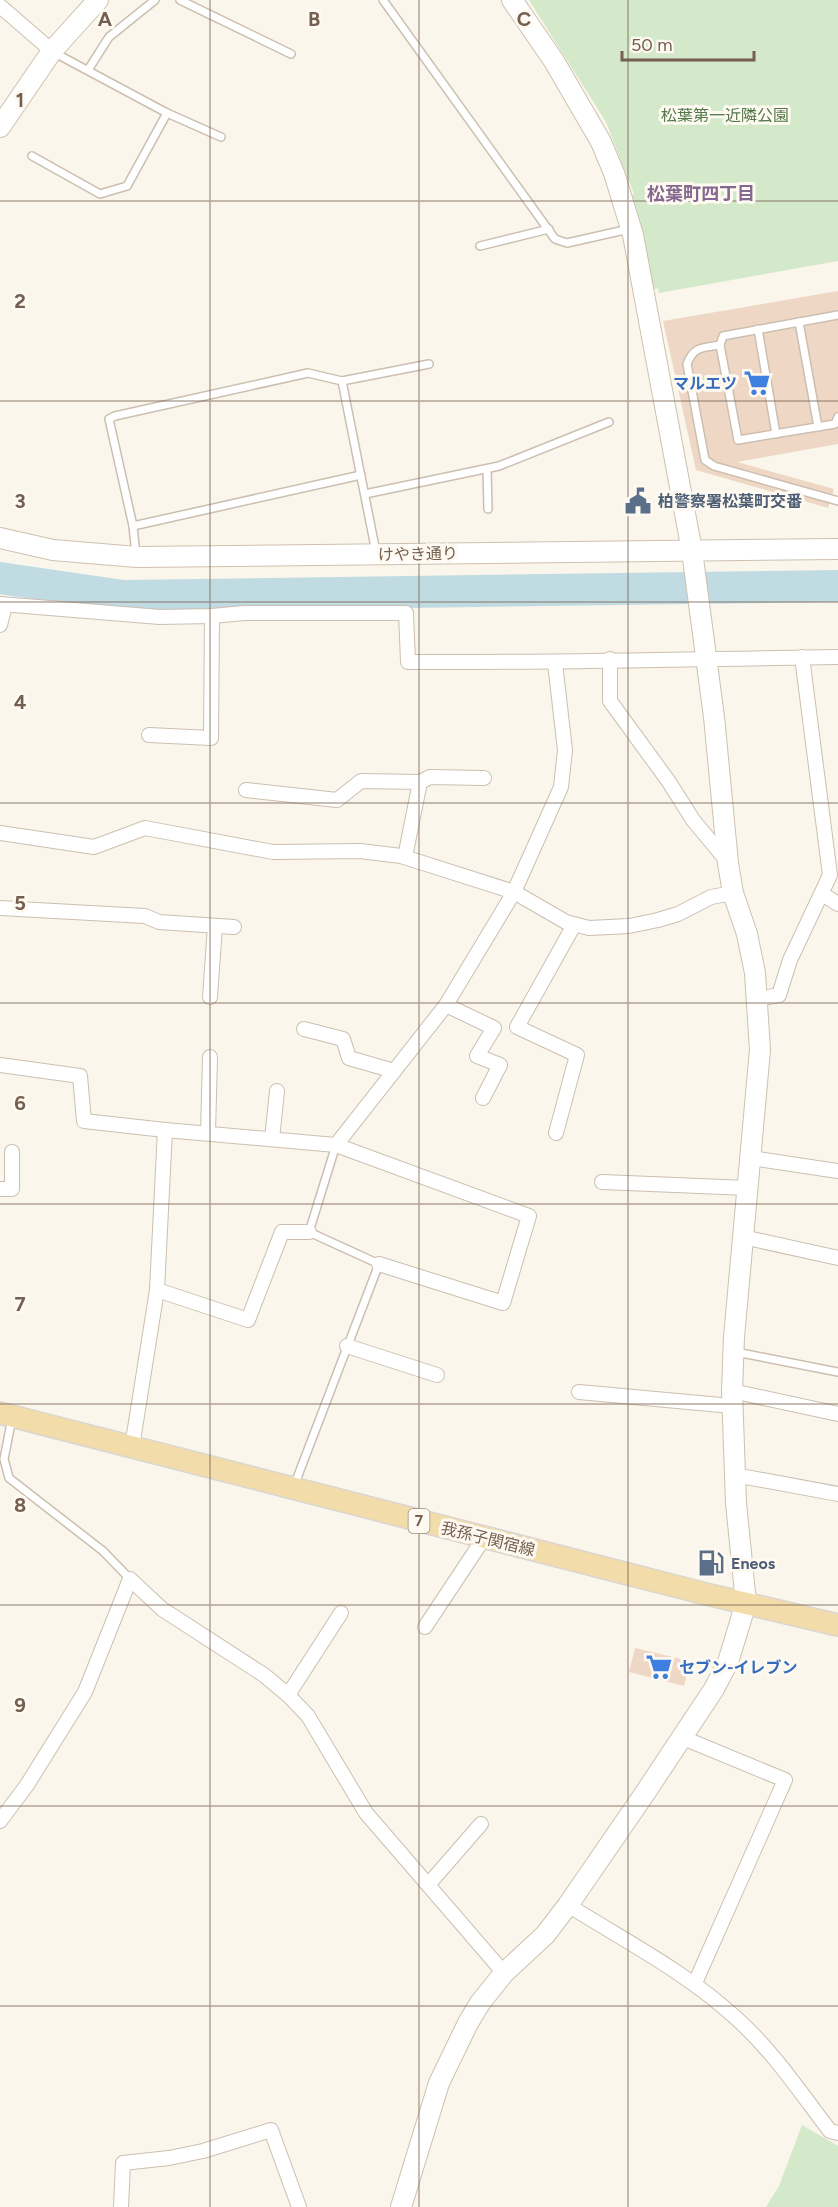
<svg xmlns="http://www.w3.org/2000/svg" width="838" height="2207" font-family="Figtree,'Noto Sans JP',sans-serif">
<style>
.green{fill:#d4e8ca}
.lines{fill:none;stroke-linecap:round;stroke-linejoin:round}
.river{stroke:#c1dbe3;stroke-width:32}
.building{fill:#eed8c5}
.lane-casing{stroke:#ccbfb1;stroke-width:10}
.street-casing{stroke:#ccbfb1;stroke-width:16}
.secondary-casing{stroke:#cec0af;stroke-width:22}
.primary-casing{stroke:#dbd5d2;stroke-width:24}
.lane{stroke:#fff;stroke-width:7}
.street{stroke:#fff;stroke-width:14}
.secondary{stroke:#fff;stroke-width:20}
.primary{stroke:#f2ddaa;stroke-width:21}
.grid{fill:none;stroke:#745f50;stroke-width:1.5;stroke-opacity:0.55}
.labels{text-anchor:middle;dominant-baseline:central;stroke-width:6;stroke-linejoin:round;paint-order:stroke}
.shield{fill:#fefaf1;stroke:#9d8e80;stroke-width:1.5}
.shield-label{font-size:15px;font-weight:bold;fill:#745f50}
.park-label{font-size:16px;fill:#537849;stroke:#fefaf1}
.shop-label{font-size:16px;font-weight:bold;fill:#366cbe;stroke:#fefaf1;text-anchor:end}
.service-label{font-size:16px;font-weight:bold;fill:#4e5e75;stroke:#fefaf1;text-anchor:start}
.street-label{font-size:16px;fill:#745f50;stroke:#fefaf1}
.neighbourhood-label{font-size:18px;font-weight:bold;fill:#85688f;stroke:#fefaf1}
.grid-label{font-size:20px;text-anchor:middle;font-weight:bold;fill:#745f50;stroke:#fefaf1;stroke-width:6;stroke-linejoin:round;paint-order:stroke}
</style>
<rect width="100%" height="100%" fill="#fbf6eb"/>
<g class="green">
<path d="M 529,0 L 838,0 L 838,261 L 659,293 L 658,288 L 651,290 L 628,197 L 634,194 L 606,122 Z"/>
<path d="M 802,2125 L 838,2146 L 838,2207 L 766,2207 L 779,2186 Z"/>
</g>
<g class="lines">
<path class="river" d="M 0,578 L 123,596 L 838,586"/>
</g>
<g class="building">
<path d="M 838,291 L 838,444 L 737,462 L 834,489 L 828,508 L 696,470 L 663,321 Z"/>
<path d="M 635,1648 L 690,1661 L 684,1686 L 629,1672 Z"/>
</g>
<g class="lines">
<g class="lane-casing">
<g id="lane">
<path d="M 180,0 L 291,54"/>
<path d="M 383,0 L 555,239 L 567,243 L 629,229"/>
<path d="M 88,70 L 109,37 L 155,0"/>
<path d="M 167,113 L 221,137"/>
<path d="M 32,156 L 100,194 L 127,186 L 167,113 L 53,52"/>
<path d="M 480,246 L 549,229"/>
<path d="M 838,315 L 723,336 L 720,345 L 738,440 L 835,424 L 838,417"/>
<path d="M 799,322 L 818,427"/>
<path d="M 758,329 L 776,434"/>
<path d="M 720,345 C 702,348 694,346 687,364 L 705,460 L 714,466 L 838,501"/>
<path d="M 487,469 L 488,509"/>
<path d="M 365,494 L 499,466 L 609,422"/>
<path d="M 133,526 L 361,475"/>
<path d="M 376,552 L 342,381 L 429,364"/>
<path d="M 136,555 L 133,526 L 109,419 L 115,416 L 308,373 L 342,381"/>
<path d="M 736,1352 L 838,1372"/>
<path d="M 12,1418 L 4,1459 L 9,1478 L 103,1551 L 130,1579"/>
<path d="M 294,1486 L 379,1264 L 309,1232 L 336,1145"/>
</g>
</g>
<g class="street-casing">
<g id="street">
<path d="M 0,6 L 52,51"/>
<path d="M 0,604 L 160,617 L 212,616 L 244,613 L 406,613 L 408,662 C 552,663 695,659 838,657"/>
<path d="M 0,625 L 5,605"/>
<path d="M 610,659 L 610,701 L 669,782 L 693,820 L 727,861"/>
<path d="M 149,735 L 211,738 L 212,616"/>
<path d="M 420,782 L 430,777 L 484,778"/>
<path d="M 246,790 L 337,800 L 361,781 L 420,782 L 405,857"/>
<path d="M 0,833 L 94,847 L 145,828 L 273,852 L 360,851 L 401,856 L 514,892 L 566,922 L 589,928 L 629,926 L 658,920 L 678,914 L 711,897 L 733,893"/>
<path d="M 822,894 L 838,904"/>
<path d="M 0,908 L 145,916 L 159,922 L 234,927"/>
<path d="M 210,997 L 215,926"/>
<path d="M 758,999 L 779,995 L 790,960 L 830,875 L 802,657"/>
<path d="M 446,1005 L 494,1028 L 477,1056 L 500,1065 L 483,1098"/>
<path d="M 304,1029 L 343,1039 L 349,1058 L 394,1071"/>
<path d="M 0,1065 L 80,1076 L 84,1121 L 165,1130"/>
<path d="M 208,1133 L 210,1057"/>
<path d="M 556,1133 L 577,1055 L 517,1027 L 574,925"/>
<path d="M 272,1139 L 277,1091"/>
<path d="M 336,1145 L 446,1005 L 514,892 L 561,787 L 565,750 L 555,663"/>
<path d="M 751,1158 L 838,1171"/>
<path d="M 602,1182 L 748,1188"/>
<path d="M 0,1189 L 12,1189 L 12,1152"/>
<path d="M 743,1237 L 838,1258"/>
<path d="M 157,1290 L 248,1320 L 282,1232 L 309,1232"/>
<path d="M 347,1346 L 437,1375"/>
<path d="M 732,1391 L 838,1414"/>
<path d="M 579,1392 L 732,1406"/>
<path d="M 132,1447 L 157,1290 L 165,1130 L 336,1145 L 529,1216 L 503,1303 L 379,1264"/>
<path d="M 735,1475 L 838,1494"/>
<path d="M 425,1627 L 484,1538"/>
<path d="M 288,1695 L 341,1613"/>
<path d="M 681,1737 L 785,1780 L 695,1983"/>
<path d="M 0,1821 L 27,1785 L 85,1692 L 130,1579 L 162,1609 L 264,1675 L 288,1695 L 308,1716 L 366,1813 L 504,1973"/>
<path d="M 428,1885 L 481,1824"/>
<path d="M 568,1905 C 625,1941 686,1972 736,2018 C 773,2051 800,2092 830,2131 L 838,2133"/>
<path d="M 121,2207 L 123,2163 L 169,2158 L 203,2151 L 271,2130 L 299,2207"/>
</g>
</g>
<g class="secondary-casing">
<g id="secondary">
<path d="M 0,127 L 52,51 L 98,0"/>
<path d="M 0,538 L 53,550 L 137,557 L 838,549"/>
<path d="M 401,2207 L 439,2083 L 468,2023 L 480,2003 L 504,1973 L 545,1935 L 568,1905 L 643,1796 L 714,1689 L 728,1662 L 746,1603 L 736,1503 L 732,1391 L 734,1337 L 760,1050 L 755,973 L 747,934 L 733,893 L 728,863 L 714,717 L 692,551 L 633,235 L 614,173 L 601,142 L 554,61 L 512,0"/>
</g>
</g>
<g class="primary-casing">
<path id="primary" d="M 0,1413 L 706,1594 L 838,1625"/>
</g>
<use href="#lane" class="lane"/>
<use href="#street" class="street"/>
<use href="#secondary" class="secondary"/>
<use href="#primary" class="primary"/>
</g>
<path class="grid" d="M 210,0 L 210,2207M 419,0 L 419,2207M 628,0 L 628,2207M 0,201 L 838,201M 0,401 L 838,401M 0,602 L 838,602M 0,803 L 838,803M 0,1003 L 838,1003M 0,1204 L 838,1204M 0,1404 L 838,1404M 0,1605 L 838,1605M 0,1806 L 838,1806M 0,2006 L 838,2006"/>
<defs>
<g id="supermarket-bare" transform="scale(2.07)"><path d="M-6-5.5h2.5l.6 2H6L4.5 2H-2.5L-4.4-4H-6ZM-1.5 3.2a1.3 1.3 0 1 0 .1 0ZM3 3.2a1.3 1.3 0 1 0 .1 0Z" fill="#3f7fe0" stroke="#fefaf1" stroke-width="2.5" paint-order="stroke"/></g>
<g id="civic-bare" transform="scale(2.07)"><path d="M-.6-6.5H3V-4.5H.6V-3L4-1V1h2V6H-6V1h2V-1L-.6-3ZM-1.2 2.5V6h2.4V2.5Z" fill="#5c6f8a" stroke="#fefaf1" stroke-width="2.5" paint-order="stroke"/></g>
<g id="fuel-bare" transform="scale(2.07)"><path d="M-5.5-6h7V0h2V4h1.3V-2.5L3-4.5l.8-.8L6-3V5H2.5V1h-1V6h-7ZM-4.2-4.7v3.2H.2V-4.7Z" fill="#5c6f8a" stroke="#fefaf1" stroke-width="2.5" paint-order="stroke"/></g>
</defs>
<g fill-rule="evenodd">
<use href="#supermarket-bare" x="757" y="383"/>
<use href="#civic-bare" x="638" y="501"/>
<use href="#fuel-bare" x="711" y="1563"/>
<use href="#supermarket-bare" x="659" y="1667"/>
</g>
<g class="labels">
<rect class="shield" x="408.5" y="1509" width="21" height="24" rx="4.5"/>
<g class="shield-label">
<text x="419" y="1521">7</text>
</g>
<g class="park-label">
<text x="725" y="115">松葉第一近隣公園</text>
</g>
<g class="shop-label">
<text x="737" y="383">マルエツ</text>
<text x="679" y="1667" text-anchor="start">セブン-イレブン</text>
</g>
<g class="service-label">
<text x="658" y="501">柏警察署松葉町交番</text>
<text x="731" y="1563">Eneos</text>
</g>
<g class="street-label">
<text transform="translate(418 554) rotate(-1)">けやき通り</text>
<text transform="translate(488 1539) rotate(14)">我孫子関宿線</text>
</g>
<g class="neighbourhood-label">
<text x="701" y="194">松葉町四丁目</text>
</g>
</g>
<g class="grid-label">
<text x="105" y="26">A</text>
<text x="314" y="26">B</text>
<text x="524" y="26">C</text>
<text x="20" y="107">1</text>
<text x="20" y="308">2</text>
<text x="20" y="508">3</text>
<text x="20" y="709">4</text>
<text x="20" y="910">5</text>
<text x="20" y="1110">6</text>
<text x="20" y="1311">7</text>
<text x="20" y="1512">8</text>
<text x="20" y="1712">9</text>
</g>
<path d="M622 51v9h132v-9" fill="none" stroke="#745f50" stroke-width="3"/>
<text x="631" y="51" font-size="18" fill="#745f50" stroke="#fefaf1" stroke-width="4.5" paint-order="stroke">50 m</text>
</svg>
